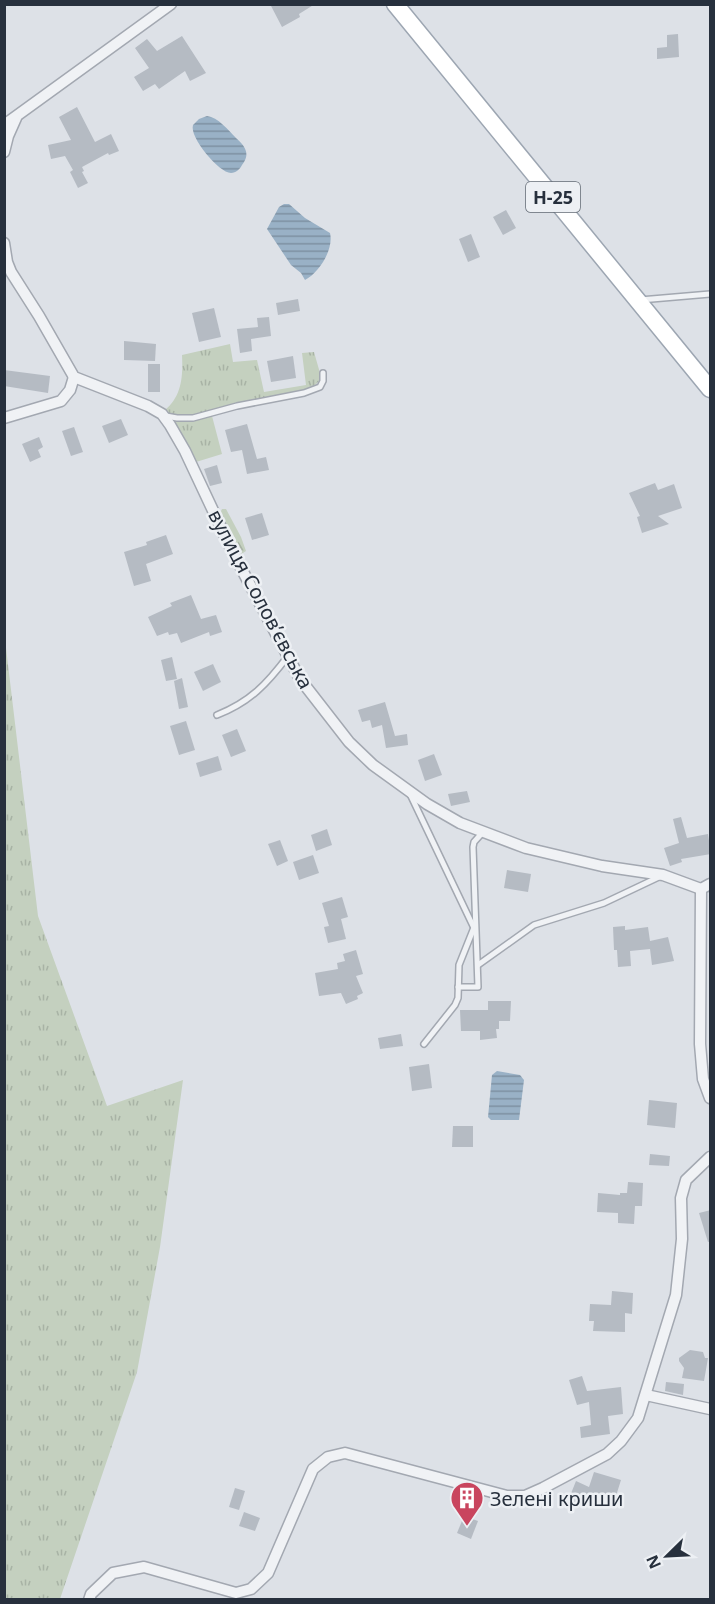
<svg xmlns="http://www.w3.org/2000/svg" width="715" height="1604" font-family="'Noto Sans',sans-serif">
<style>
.grass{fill:url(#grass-tufts)}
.forest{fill:url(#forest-firs)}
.water{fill:url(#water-rules)}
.building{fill:#b5bbc3}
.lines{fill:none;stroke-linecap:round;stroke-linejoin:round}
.service-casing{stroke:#a3a8b1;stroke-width:8}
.minor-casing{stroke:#a3a8b1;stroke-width:13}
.primary-casing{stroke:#9da6b2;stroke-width:19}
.service{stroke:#f0f2f5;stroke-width:5}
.minor{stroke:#f0f2f5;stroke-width:10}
.primary{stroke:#fff;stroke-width:16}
.labels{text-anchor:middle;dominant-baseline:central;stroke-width:5;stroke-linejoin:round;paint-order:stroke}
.shield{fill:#edf0f4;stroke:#626a74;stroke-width:1.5}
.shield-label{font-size:18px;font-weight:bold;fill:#27303d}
.street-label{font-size:20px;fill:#27303d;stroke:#edf0f4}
.poi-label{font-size:20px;fill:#27303d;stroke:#edf0f4;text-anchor:start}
</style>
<defs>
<pattern id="grass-tufts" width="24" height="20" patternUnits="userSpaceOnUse" patternTransform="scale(1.5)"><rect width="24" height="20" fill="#c4d0bf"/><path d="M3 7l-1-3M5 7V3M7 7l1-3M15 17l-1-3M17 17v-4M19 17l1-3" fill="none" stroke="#a8b3a5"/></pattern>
<pattern id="forest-firs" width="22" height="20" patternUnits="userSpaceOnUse" patternTransform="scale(1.5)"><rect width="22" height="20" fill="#c4d0bf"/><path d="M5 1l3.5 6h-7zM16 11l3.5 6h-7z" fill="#a8b3a5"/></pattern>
<pattern id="water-rules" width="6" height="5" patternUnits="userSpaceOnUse" patternTransform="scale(1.5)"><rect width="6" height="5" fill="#99b1c6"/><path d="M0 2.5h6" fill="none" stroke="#7d90a2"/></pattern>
</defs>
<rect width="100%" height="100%" fill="#dde1e7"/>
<g class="grass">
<path d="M 230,344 L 233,362 L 257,360 L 264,392 L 306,385 L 302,353 L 314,352 L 320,373 L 320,380 L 312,388 L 304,390 C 282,394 261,398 240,403 C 216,408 192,420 167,413 L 165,410 C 182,396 183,376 182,355 Z"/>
<path d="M 212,416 L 222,454 L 196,462 L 172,420 L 187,421 Z"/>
<path d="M 4,631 L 38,916 L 107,1106 L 183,1080 L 160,1247 L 137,1372 L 60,1599 L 5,1599 Z"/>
</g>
<path class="forest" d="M 222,509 L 226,509 L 241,537 L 246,551 L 240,555 L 220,513 Z"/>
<g class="water">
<path d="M 207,116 C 218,117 228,130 236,138 C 245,146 251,154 242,165 C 240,169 236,173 231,173 C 219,173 189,137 193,125 L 199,119 Z"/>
<path d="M 284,204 L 289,204 L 305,218 L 330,233 C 334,249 319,273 305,280 L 301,273 L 291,265 L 267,229 L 279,207 Z"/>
<path d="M 497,1071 L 520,1075 L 524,1080 L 519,1120 L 491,1120 L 488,1117 L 492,1075 Z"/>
</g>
<g class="building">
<path d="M 270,4 L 315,4 L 299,14 L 300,17 L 282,27 Z"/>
<path d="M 678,34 L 679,57 L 657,59 L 657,48 L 667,47 L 667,35 Z"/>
<path d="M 182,36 L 206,73 L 190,81 L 185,71 L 159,89 L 155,84 L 143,91 L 134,77 L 149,68 L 135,48 L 147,39 L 157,51 Z"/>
<path d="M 77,107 L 95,142 L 111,134 L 119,151 L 109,155 L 108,153 L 82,167 L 84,171 L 82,172 L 88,183 L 78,188 L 70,172 L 73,170 L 65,156 L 51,159 L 48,145 L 71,140 L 59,117 Z"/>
<path d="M 506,210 L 516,228 L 503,235 L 493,217 Z"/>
<path d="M 471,234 L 480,257 L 468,262 L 459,239 Z"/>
<path d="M 298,299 L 300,311 L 278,315 L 276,303 Z"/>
<path d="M 214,308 L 221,337 L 199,342 L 192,313 Z"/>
<path d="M 269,317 L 271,336 L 251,339 L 252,351 L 240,353 L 237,329 L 258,327 L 257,318 Z"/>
<path d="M 124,341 L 156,344 L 155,361 L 124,360 Z"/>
<path d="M 293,356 L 296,378 L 271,382 L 267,361 Z"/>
<rect x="148" y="364" width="12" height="28"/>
<path d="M 4,370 L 50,376 L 48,393 L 4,386 Z"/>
<path d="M 121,419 L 128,435 L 109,443 L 102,426 Z"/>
<path d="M 247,424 L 257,459 L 266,457 L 269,470 L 247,474 L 242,450 L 231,452 L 225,430 Z"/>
<path d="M 74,427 L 83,452 L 71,456 L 62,431 Z"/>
<path d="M 39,437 L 43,447 L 38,450 L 41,457 L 30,462 L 22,444 Z"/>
<path d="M 217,465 L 222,483 L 210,486 L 204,469 Z"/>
<path d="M 655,483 L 658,490 L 674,484 L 682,508 L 658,516 L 669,524 L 642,533 L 637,517 L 640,516 L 629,493 Z"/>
<path d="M 262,513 L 269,535 L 252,540 L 245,518 Z"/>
<path d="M 166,535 L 173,554 L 146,564 L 151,581 L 134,586 L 124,552 L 147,545 L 146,542 Z"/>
<path d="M 191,595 L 201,619 L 216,615 L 222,632 L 210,636 L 209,632 L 181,643 L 177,633 L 169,635 L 168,632 L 157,636 L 148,617 L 172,606 L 170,603 Z"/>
<path d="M 172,657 L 177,679 L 166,681 L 161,660 Z"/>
<path d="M 213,664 L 221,682 L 203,691 L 194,672 Z"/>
<path d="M 182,678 L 188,707 L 179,709 L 174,681 Z"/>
<path d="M 385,702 L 395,736 L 407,734 L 408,745 L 386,748 L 382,725 L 372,728 L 370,720 L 362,722 L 358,710 Z"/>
<path d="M 186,721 L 195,750 L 179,755 L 170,726 Z"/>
<path d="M 237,729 L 246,751 L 231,757 L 222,735 Z"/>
<path d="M 434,754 L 442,775 L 425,781 L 418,760 Z"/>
<path d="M 218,756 L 222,770 L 200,777 L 196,763 Z"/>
<path d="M 467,791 L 470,802 L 451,806 L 448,794 Z"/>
<path d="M 681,817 L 687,838 L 708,834 L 711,854 L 681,859 L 682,862 L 670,866 L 664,848 L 679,843 L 673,819 Z"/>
<path d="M 327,829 L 332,845 L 316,851 L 311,835 Z"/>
<path d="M 280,840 L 288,861 L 277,866 L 268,844 Z"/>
<path d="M 313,855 L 319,873 L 299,880 L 293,862 Z"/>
<path d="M 507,870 L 531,874 L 528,892 L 504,888 Z"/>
<path d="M 342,897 L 348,917 L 341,919 L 346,939 L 328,943 L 324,927 L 329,926 L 322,903 Z"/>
<path d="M 625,926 L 625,930 L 648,927 L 650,941 L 668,937 L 674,961 L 652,965 L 650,949 L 630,951 L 631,966 L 618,967 L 617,950 L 614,950 L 613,927 Z"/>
<path d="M 356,950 L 363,974 L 356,976 L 363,993 L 357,996 L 358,999 L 346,1004 L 341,993 L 319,996 L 315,973 L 338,969 L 337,963 L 345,961 L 343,954 Z"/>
<path d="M 488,1001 L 511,1001 L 510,1021 L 499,1021 L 499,1029 L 496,1029 L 497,1038 L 480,1040 L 480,1031 L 461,1031 L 460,1010 L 488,1010 Z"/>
<path d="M 401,1034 L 403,1046 L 380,1049 L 378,1038 Z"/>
<path d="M 429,1064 L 432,1088 L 412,1091 L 409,1067 Z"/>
<path d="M 649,1100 L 677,1103 L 675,1128 L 647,1125 Z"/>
<path d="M 453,1126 L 473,1126 L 473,1147 L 452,1147 Z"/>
<path d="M 650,1154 L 670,1156 L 669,1166 L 649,1165 Z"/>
<path d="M 628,1182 L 643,1183 L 642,1206 L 635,1206 L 634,1224 L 618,1223 L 618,1213 L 597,1212 L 598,1193 L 620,1195 L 620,1193 L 627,1193 Z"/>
<path d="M 711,1210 L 711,1241 L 708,1242 L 699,1213 Z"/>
<path d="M 612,1291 L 633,1293 L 632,1314 L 625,1313 L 625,1332 L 593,1331 L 594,1321 L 589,1321 L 590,1304 L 611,1305 Z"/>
<path d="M 690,1350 L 703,1352 L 705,1358 L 708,1358 L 704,1381 L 682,1378 L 684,1368 L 679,1361 L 679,1358 Z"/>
<path d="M 582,1376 L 587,1391 L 621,1387 L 623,1414 L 608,1416 L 610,1434 L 581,1438 L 580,1427 L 591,1425 L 589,1402 L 577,1405 L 569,1380 Z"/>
<path d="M 666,1382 L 684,1384 L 683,1395 L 665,1391 Z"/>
<path d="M 594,1472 L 621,1480 L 615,1499 L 596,1494 L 594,1502 L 582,1498 L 579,1505 L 568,1501 L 576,1481 L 589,1487 Z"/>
<path d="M 235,1488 L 245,1491 L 239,1510 L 229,1507 Z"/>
<path d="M 244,1512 L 260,1518 L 255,1531 L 239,1526 Z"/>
<path d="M 464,1516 L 478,1521 L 471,1539 L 457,1533 Z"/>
</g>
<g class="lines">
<g class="service-casing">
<g id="service">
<path d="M 640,300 L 710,294"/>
<path d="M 166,416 L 177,418 L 193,418 L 237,406 L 304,393 L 320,387 L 323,381 L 323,373"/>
<path d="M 217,715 C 250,702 267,684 288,656"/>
<path d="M 410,794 L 474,928"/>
<path d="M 478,965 L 534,925 L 604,903 L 661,876"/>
<path d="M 458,987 L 478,987 L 473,847 L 474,842 L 483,832"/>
<path d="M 424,1044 L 455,1005 L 458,998 L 459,965 L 475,925"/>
</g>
</g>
<g class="minor-casing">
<g id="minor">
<path d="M 4,125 L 171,4"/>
<path d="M 4,152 L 8,136 L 16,118"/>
<path d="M 4,243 L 7,262 L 11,272 L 39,316 L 74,377 L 148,406 L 162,414 L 170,425 L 185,451 L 232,551 L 300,679 L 349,742 L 373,765 L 427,804 L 460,823 L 526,848 L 602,866 L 663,875 L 701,889"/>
<path d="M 4,418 L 61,401 L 70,390 L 74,377"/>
<path d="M 710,884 L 701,889 L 700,1044 L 703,1079 L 710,1098"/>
<path d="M 646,1395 L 710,1409"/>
<path d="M 89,1600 L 91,1594 L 113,1573 L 144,1567 L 236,1593 L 251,1589 L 268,1573 L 313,1469 L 328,1457 L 345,1453 L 507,1496 L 525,1496 L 543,1488 L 607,1454 L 621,1441 L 638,1418 L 676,1295 L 682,1239 L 681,1198 L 686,1180 L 710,1157"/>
</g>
</g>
<g class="primary-casing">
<path id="primary" d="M 395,4 L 710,389"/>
</g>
<use href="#service" class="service"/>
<use href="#minor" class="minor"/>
<use href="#primary" class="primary"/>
</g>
<defs>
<g id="building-pin" transform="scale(1.725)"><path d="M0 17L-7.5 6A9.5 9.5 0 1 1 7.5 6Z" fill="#c9455e" stroke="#edf0f4"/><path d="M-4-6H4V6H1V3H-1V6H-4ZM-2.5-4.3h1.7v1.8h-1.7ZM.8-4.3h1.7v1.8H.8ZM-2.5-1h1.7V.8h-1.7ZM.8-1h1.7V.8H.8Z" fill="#fff"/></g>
</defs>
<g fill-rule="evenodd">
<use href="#building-pin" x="467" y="1498"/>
</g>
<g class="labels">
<rect class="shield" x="526" y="182" width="54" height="30" rx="4.5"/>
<g class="shield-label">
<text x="553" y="197">Н-25</text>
</g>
<g class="street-label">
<text transform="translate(261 599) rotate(62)">вулиця Соловʼєвська</text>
</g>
<g class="poi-label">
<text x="490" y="1498">Зелені криши</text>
</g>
</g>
<rect width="715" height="1604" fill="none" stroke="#27303d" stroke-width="12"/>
<g transform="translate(667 1556) rotate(246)" stroke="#edf0f4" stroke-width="4.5" paint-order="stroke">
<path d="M0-4.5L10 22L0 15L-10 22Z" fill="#27303d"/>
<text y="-9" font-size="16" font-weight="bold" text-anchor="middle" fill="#27303d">N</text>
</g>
</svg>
